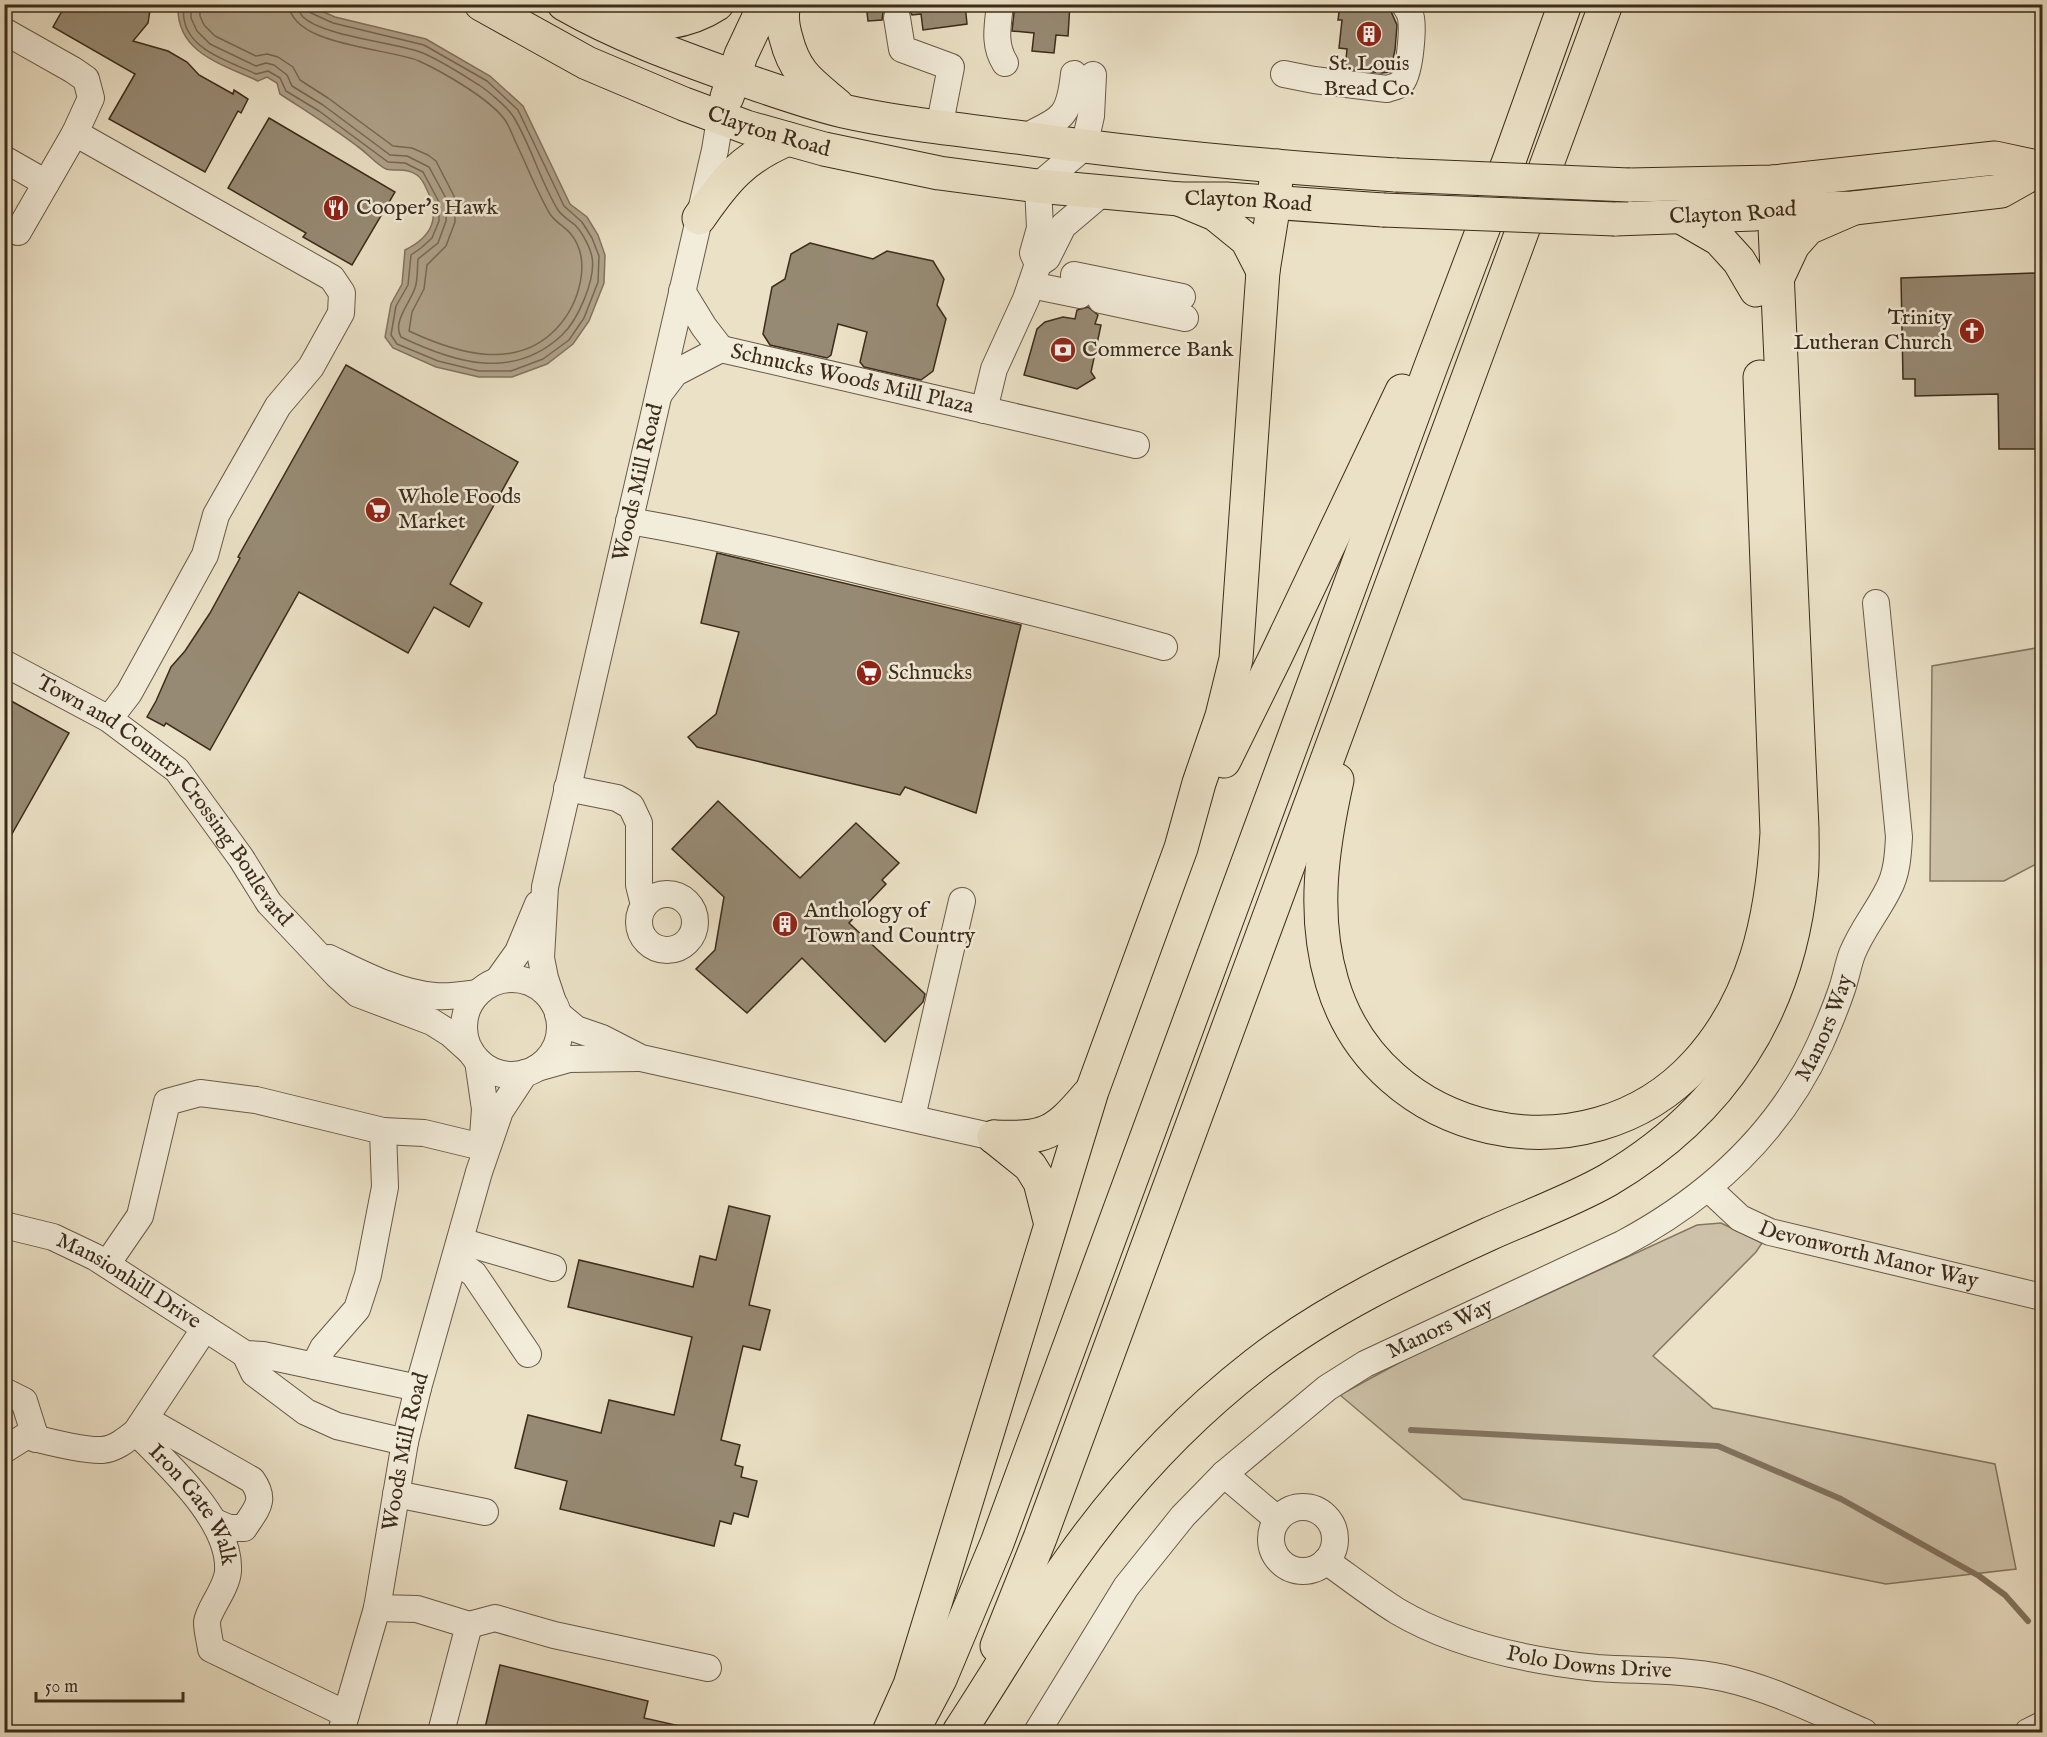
<svg xmlns="http://www.w3.org/2000/svg" width="2047" height="1737" font-family="'IM FELL English',serif">
<style>
.green{fill:#cdc2a9;stroke:#847762;stroke-width:1.5}
.water{fill:#b0a38c;stroke:#82735f;stroke-width:1.5}
.lines{fill:none;stroke-linecap:round;stroke-linejoin:round}
.shore{stroke:#766854;stroke-width:1.5}
.stream{stroke:#82735f;stroke-width:6}
.building{fill:#978a74;stroke:#3c2c1b;stroke-width:1.5}
.minor-casing{stroke:#685946;stroke-width:28}
.major-casing{stroke:#3c2c1b;stroke-width:35}
.highway-casing{stroke:#3c2c1b;stroke-width:35}
.minor{stroke:#f2ecda;stroke-width:26}
.major{stroke:#ebe1c6;stroke-width:33}
.highway{stroke:#ebe1c6;stroke-width:33}
.major-bridge-casing{stroke:#3c2c1b;stroke-width:35;stroke-linecap:butt}
.major-bridge{stroke:#ebe1c6;stroke-width:33}
.labels{text-anchor:middle;dominant-baseline:central;stroke-width:5;stroke-linejoin:round;paint-order:stroke}
.poi-label{font-size:22px;fill:#3c2c1b;stroke:#f2ecda;text-anchor:start}
.street-label{font-size:22px;fill:#3c2c1b;stroke:#f2ecda}
</style>
<rect width="100%" height="100%" fill="#ebe1c6"/>
<filter id="stains"><feTurbulence type="fractalNoise" baseFrequency=".00333" numOctaves="4"/><feColorMatrix values="0 0 0 0 .2 0 0 0 0 .09 0 0 0 0 .02 0 0 0 .5 -.17"/></filter>
<radialGradient id="worn" r=".72"><stop offset=".6" stop-color="#630" stop-opacity="0"/><stop offset="1" stop-color="#630" stop-opacity=".3"/></radialGradient>
<g class="green">
<path d="M 2042,647 L 2042,861 L 2004,881 L 1930,881 L 1932,666 Z"/>
<path d="M 1721,1223 L 1762,1243 L 1756,1252 L 1653,1356 L 1713,1408 L 1995,1464 L 2016,1569 L 1886,1584 L 1463,1499 L 1340,1395 L 1406,1359 L 1697,1225 Z"/>
</g>
<path class="water" d="M 189,5 L 308,5 L 335,17 L 426,39 L 490,76 L 523,106 L 570,204 L 587,217 L 598,235 L 605,255 L 604,283 L 589,321 L 573,344 L 547,364 L 512,377 L 479,377 L 436,367 L 393,348 L 385,337 L 391,304 L 402,284 L 405,250 C 432,237 441,217 427,190 C 425,185 421,178 417,175 C 406,167 396,172 386,169 C 378,166 365,151 357,146 C 332,127 306,111 280,94 L 277,83 L 267,77 L 258,81 C 222,64 177,53 178,7 Z"/>
<g class="lines">
<g class="shore">
<path d="M 184,4 C 184,9 183,14 184,19 C 189,51 231,62 256,74 L 268,71 L 280,78 L 286,91 L 319,111 L 388,162 L 405,163 L 423,172 L 439,202 L 439,221 L 432,238 L 421,248 L 411,255 L 408,285 L 396,306 L 391,335 L 397,344 L 438,361 L 479,371 L 511,371 L 543,359 L 569,340 L 584,318 L 598,282 L 599,256 L 592,238 L 582,222 L 564,206 L 518,110 L 487,81 L 424,45 L 333,23 L 309,12 L 306,4"/>
<path d="M 191,4 L 191,18 L 197,31 L 210,44 L 256,66 L 266,63 L 274,65 L 287,75 L 292,86 L 323,105 L 390,155 L 407,156 L 429,167 L 447,200 L 446,221 L 438,243 L 418,259 C 417,269 418,280 415,288 C 410,303 392,322 401,337 C 455,363 513,381 562,335 C 578,320 596,279 592,257 C 590,247 582,232 575,225 C 569,220 562,216 558,210 C 540,181 531,145 513,116 C 507,107 488,91 479,85 C 463,75 437,58 420,52 C 392,42 323,36 303,17 C 299,13 299,9 298,4"/>
<path d="M 200,4 L 200,16 L 204,25 L 215,36 L 256,56 L 267,54 L 278,57 L 293,67 L 300,80 L 328,98 L 393,146 L 412,148 L 428,155 L 436,161 L 455,198 L 455,222 L 446,246 L 427,265 L 424,289 L 412,312 L 409,331 C 456,353 516,372 557,328 C 579,304 593,260 570,233 C 564,226 555,222 550,214 C 537,192 528,168 517,145 C 513,137 510,127 505,120 C 490,99 443,72 419,61 C 389,48 291,46 289,4"/>
</g>
<path class="stream" d="M 1411,1430 L 1718,1446 L 1841,1499 L 1979,1576 L 2005,1595 L 2028,1621"/>
</g>
<g class="building">
<path d="M 66,4 L 151,4 L 148,23 L 133,41 L 168,51 L 187,62 L 199,75 L 233,94 L 234,90 L 248,99 L 241,113 L 238,111 L 205,172 L 109,119 L 135,74 L 53,27 Z"/>
<path d="M 866,4 L 892,4 L 883,12 L 882,20 L 868,21 Z"/>
<path d="M 903,4 L 965,4 L 967,24 L 923,30 L 921,14 L 912,15 L 909,9 Z"/>
<path d="M 1015,4 L 1070,4 L 1068,36 L 1056,35 L 1054,53 L 1032,51 L 1034,33 L 1012,31 Z"/>
<path d="M 1340,4 L 1385,4 L 1385,6 L 1389,7 L 1397,25 L 1395,50 L 1390,72 L 1382,73 L 1345,69 L 1347,49 L 1339,48 L 1342,20 L 1338,20 Z"/>
<path d="M 269,118 L 395,192 L 352,265 L 303,237 L 306,233 L 228,188 Z"/>
<path d="M 810,243 L 873,259 L 887,251 L 933,261 L 944,279 L 937,305 L 946,319 L 933,371 L 921,380 L 864,367 L 860,362 L 867,332 L 838,324 L 831,355 L 827,358 L 770,345 L 763,334 L 772,287 L 785,279 L 791,254 Z"/>
<path d="M 2037,273 L 2036,281 L 2043,283 L 2043,449 L 1999,449 L 1998,394 L 1915,396 L 1915,379 L 1903,379 L 1901,278 Z"/>
<path d="M 1088,307 L 1098,315 L 1095,324 L 1101,325 L 1091,372 L 1095,378 L 1077,389 L 1024,375 L 1037,329 L 1045,322 L 1063,317 L 1075,319 L 1077,310 Z"/>
<path d="M 346,365 L 518,462 L 450,584 L 482,603 L 469,627 L 434,607 L 408,653 L 299,592 L 210,750 L 166,723 L 164,726 L 147,717 L 156,701 L 171,667 L 185,651 L 210,613 L 240,558 L 238,557 Z"/>
<path d="M 717,553 L 1021,625 L 976,813 L 905,787 L 900,795 L 697,747 L 688,737 L 716,714 L 739,632 L 701,623 Z"/>
<path d="M 4,697 L 69,733 L 4,848 Z"/>
<path d="M 718,801 L 800,878 L 856,823 L 899,863 L 882,880 L 886,884 L 849,923 L 925,994 L 923,1002 L 885,1042 L 802,958 L 747,1013 L 696,969 L 715,950 L 724,897 L 672,849 Z"/>
<path d="M 729,1206 L 770,1216 L 749,1305 L 770,1310 L 760,1350 L 743,1346 L 721,1440 L 740,1445 L 735,1465 L 743,1467 L 741,1477 L 757,1481 L 748,1517 L 734,1513 L 731,1524 L 720,1521 L 714,1546 L 560,1509 L 567,1481 L 515,1468 L 528,1415 L 601,1433 L 609,1400 L 674,1415 L 692,1337 L 568,1307 L 579,1260 L 693,1287 L 700,1256 L 716,1260 Z"/>
<path d="M 500,1665 L 648,1701 L 644,1718 L 680,1726 L 679,1732 L 484,1732 Z"/>
</g>
<g class="lines">
<g class="minor-casing">
<g id="minor">
<path d="M 1000,4 C 998,25 993,44 1005,63"/>
<path d="M 897,18 L 902,49 L 951,67 L 939,128"/>
<path d="M 4,31 L 73,70 L 86,79 L 91,98 L 75,133 L 332,278 L 342,293 L 341,313 L 311,367 L 278,406 L 216,515 L 205,555 L 129,693 L 109,719"/>
<path d="M 1284,74 L 1314,80 L 1387,89 C 1392,87 1397,87 1401,83 C 1410,75 1413,30 1411,18 C 1410,13 1407,8 1404,4"/>
<path d="M 1023,138 C 1062,118 1069,119 1074,74"/>
<path d="M 4,159 L 46,183"/>
<path d="M 18,232 L 75,133"/>
<path d="M 1038,264 L 1033,253 L 1040,228 L 1038,186 L 1084,147 L 1091,116 L 1093,75"/>
<path d="M 1038,264 L 1047,258 L 1063,226 L 1103,192"/>
<path d="M 1074,275 L 1182,297"/>
<path d="M 1031,285 L 1080,295"/>
<path d="M 682,291 L 704,327 L 721,349"/>
<path d="M 1101,300 L 1185,318"/>
<path id="s1" d="M 659,394 L 675,373 L 721,349 L 1136,445"/>
<path d="M 984,410 L 994,369 L 1026,299 L 1038,264"/>
<path d="M 629,521 C 718,536 807,558 895,579 C 985,600 1075,622 1164,647"/>
<path id="s2" d="M 4,663 L 109,719 L 177,770 L 241,858 L 269,903 L 337,975 L 358,994 L 432,1022 L 451,1034 L 471,1052"/>
<path d="M 567,788 L 617,798 L 631,806 L 639,823 L 639,885 L 644,905"/>
<circle cx="667" cy="922" r="28"/>
<path d="M 329,958 C 362,974 398,993 435,996 C 448,997 463,995 477,993"/>
<circle cx="512" cy="1027" r="48"/>
<path d="M 498,980 L 518,952 L 538,904"/>
<path id="s3" d="M 553,1002 L 545,978 L 541,958 L 545,887 L 715,150 L 720,119"/>
<path d="M 558,1014 L 576,1029 L 602,1038 L 641,1058 L 994,1137"/>
<path d="M 478,1061 L 485,1109 L 483,1136"/>
<path d="M 537,1068 L 569,1059 L 638,1058"/>
<path d="M 912,1117 L 962,901"/>
<path d="M 383,1131 L 424,1133 L 482,1147"/>
<path id="s4" d="M 1708,1188 L 1740,1218 L 1770,1232 L 2042,1297"/>
<path id="s5" d="M 4,1225 L 53,1237 L 95,1257 L 245,1354 L 263,1355 L 418,1388"/>
<path d="M 460,1241 L 553,1268"/>
<path d="M 455,1260 L 474,1274 L 528,1354"/>
<path d="M 107,1264 L 140,1216 L 167,1102 L 200,1093 L 256,1100 L 383,1131 L 385,1187 L 368,1275 L 357,1309 L 323,1348 L 314,1366"/>
<path d="M 245,1354 L 254,1373 L 306,1412 L 337,1426 L 405,1442"/>
<path d="M 4,1391 L 24,1401 L 36,1439"/>
<path d="M 145,1419 L 252,1480 C 267,1501 256,1509 244,1528 L 229,1528 L 215,1522"/>
<path id="s6" d="M 136,1432 C 169,1466 231,1521 228,1571 C 227,1588 208,1610 207,1622 C 207,1631 210,1641 211,1649 L 346,1714"/>
<path d="M 4,1450 L 26,1436 C 45,1441 83,1451 102,1450 C 115,1449 126,1440 136,1432 L 205,1328"/>
<path d="M 1224,1474 L 1277,1519"/>
<path d="M 396,1494 L 485,1512"/>
<circle cx="1303" cy="1539" r="32"/>
<path id="s7" d="M 1326,1561 C 1350,1578 1373,1596 1397,1611 C 1456,1646 1530,1661 1597,1668 C 1640,1671 1682,1669 1724,1678 C 1773,1689 1818,1712 1864,1732"/>
<path d="M 377,1608 L 417,1609 L 469,1625 L 441,1732"/>
<path d="M 469,1625 L 495,1618 L 554,1635 L 708,1668"/>
<path id="s8" d="M 341,1732 L 377,1608 L 405,1442 L 418,1388 L 479,1172 L 500,1111 L 525,1073"/>
<path id="s9" d="M 1037,1732 L 1126,1587 L 1183,1516 L 1224,1474 L 1327,1388 L 1365,1364 L 1622,1244 C 1708,1198 1779,1134 1820,1044 C 1828,1026 1836,1007 1842,989 C 1846,977 1848,965 1852,954 C 1861,931 1877,912 1888,890 C 1897,874 1898,855 1899,837 L 1876,603"/>
<path d="M 2028,1732 L 2042,1725"/>
</g>
</g>
<g class="major-casing">
<g id="major">
<path id="s10" d="M 481,4 L 587,63 L 684,104 L 746,127 L 824,149 L 939,173 L 1038,186 L 1179,199 L 1226,199 L 1383,210"/>
<path d="M 564,4 C 618,35 676,56 735,77 C 771,89 806,102 843,111 C 905,125 968,130 1031,139 C 1152,156 1274,167 1396,175"/>
<path d="M 784,4 C 781,15 783,28 786,38 C 795,74 811,83 837,105"/>
<path d="M 615,24 C 652,25 685,25 717,4"/>
<path d="M 727,97 L 741,55 L 765,4"/>
<path d="M 1629,185 L 1773,182 L 1995,158 L 2042,168"/>
<path d="M 699,218 C 726,179 743,158 788,139"/>
<path id="s11" d="M 1615,219 L 1754,214 L 1775,210 L 1854,208 L 2001,191 L 2042,168"/>
</g>
</g>
<g class="highway-casing">
<g id="highway">
<path d="M 1179,199 L 1215,214 L 1247,240 L 1263,271"/>
<path d="M 1681,217 L 1719,239 L 1739,261 L 1756,290"/>
<path d="M 1778,277 L 1793,245 L 1808,228 L 1854,208"/>
<path d="M 1224,761 L 1275,658 L 1402,391"/>
<path d="M 1337,780 C 1322,848 1312,915 1332,982 C 1378,1139 1586,1184 1696,1064 C 1755,1000 1772,918 1777,833 L 1760,377"/>
<path d="M 994,1137 C 1045,1139 1055,1134 1088,1095"/>
<path d="M 994,1137 L 1030,1166 L 1040,1182 L 1050,1221"/>
<path d="M 997,1646 L 1040,1538 L 1606,4"/>
<path d="M 889,1732 L 910,1685 L 1092,1091 L 1181,848 L 1199,783 L 1222,716 L 1236,659 L 1263,271 L 1274,203 L 1277,166"/>
<path d="M 912,1732 L 940,1679 L 997,1543 L 1431,366 L 1510,158 L 1565,4"/>
<path d="M 959,1732 C 996,1676 1030,1617 1069,1562 C 1121,1488 1184,1420 1256,1364 C 1327,1309 1408,1271 1489,1234 C 1527,1217 1573,1200 1608,1180 C 1722,1113 1788,1012 1801,880 C 1803,863 1802,845 1802,828 L 1773,182"/>
</g>
</g>
<use href="#minor" class="minor"/>
<use href="#major" class="major"/>
<use href="#highway" class="highway"/>
<g class="major-bridge-casing">
<g id="major-bridge">
<path d="M 1396,175 L 1629,185"/>
<path d="M 1383,210 L 1615,219"/>
</g>
</g>
<use href="#major-bridge" class="major-bridge"/>
</g>
<defs>
<g id="building-disc" transform="scale(1.35)"><circle r="9.5" fill="#8f2418" stroke="#f2ecda"/><path d="M-4-6H4V6H1V3H-1V6H-4ZM-2.5-4.3h1.7v1.8h-1.7ZM.8-4.3h1.7v1.8H.8ZM-2.5-1h1.7V.8h-1.7ZM.8-1h1.7V.8H.8Z" fill="#fff"/></g>
<g id="restaurant-disc" transform="scale(1.35)"><circle r="9.5" fill="#8f2418" stroke="#f2ecda"/><path d="M-5-6h1v4h1v-4h1v4h1v-4h1v5L-1.5 .5V6h-2V.5L-5-1ZM5-6V6H3V1.5H1.5Q1.5-4 5-6Z" fill="#fff"/></g>
<g id="church-disc" transform="scale(1.35)"><circle r="9.5" fill="#8f2418" stroke="#f2ecda"/><path d="M-1.2-6h2.4v3.5h3.3v2.4h-3.3V6h-2.4V-.1h-3.3v-2.4h3.3Z" fill="#fff"/></g>
<g id="bank-disc" transform="scale(1.35)"><circle r="9.5" fill="#8f2418" stroke="#f2ecda"/><path d="M-6-4H6V4H-6ZM0-2.3a2.3 2.3 0 1 0 0 4.6a2.3 2.3 0 1 0 0-4.6Z" fill="#fff"/></g>
<g id="supermarket-disc" transform="scale(1.35)"><circle r="9.5" fill="#8f2418" stroke="#f2ecda"/><path d="M-6-5.5h2.5l.6 2H6L4.5 2H-2.5L-4.4-4H-6ZM-1.5 3.2a1.3 1.3 0 1 0 .1 0ZM3 3.2a1.3 1.3 0 1 0 .1 0Z" fill="#fff"/></g>
</defs>
<g fill-rule="evenodd">
<use href="#building-disc" x="1369" y="34"/>
<use href="#restaurant-disc" x="336" y="208"/>
<use href="#church-disc" x="1972" y="331"/>
<use href="#bank-disc" x="1063" y="350"/>
<use href="#supermarket-disc" x="378" y="510"/>
<use href="#supermarket-disc" x="869" y="673"/>
<use href="#building-disc" x="785" y="924"/>
</g>
<g class="labels">
<g class="poi-label">
<text x="1369" y="64" text-anchor="middle">St. Louis<tspan x="1369" dy="25">Bread Co.</tspan></text>
<text x="356" y="208">Cooper's Hawk</text>
<text x="1952" y="318" text-anchor="end">Trinity<tspan x="1952" dy="25">Lutheran Church</tspan></text>
<text x="1082" y="350">Commerce Bank</text>
<text x="398" y="497">Whole Foods<tspan x="398" dy="25">Market</tspan></text>
<text x="888" y="673">Schnucks</text>
<text x="804" y="911">Anthology of<tspan x="804" dy="25">Town and Country</tspan></text>
</g>
<g class="street-label">
<text stroke="none"><textPath href="#s10" startOffset="316">Clayton Road</textPath></text>
<text stroke="none"><textPath href="#s10" startOffset="802">Clayton Road</textPath></text>
<text stroke="none"><textPath href="#s11" startOffset="118">Clayton Road</textPath></text>
<text stroke="none"><textPath href="#s1" startOffset="213">Schnucks Woods Mill Plaza</textPath></text>
<text stroke="none"><textPath href="#s3" startOffset="532">Woods Mill Road</textPath></text>
<text stroke="none"><textPath href="#s2" startOffset="216">Town and Country Crossing Boulevard</textPath></text>
<text stroke="none"><textPath href="#s9" startOffset="1086">Manors Way</textPath></text>
<text stroke="none"><textPath href="#s4" startOffset="178">Devonworth Manor Way</textPath></text>
<text stroke="none"><textPath href="#s5" startOffset="138">Mansionhill Drive</textPath></text>
<text stroke="none"><textPath href="#s9" startOffset="582">Manors Way</textPath></text>
<text stroke="none"><textPath href="#s8" startOffset="288">Woods Mill Road</textPath></text>
<text stroke="none"><textPath href="#s6" startOffset="94">Iron Gate Walk</textPath></text>
<text stroke="none"><textPath href="#s7" startOffset="288">Polo Downs Drive</textPath></text>
</g>
</g>
<rect width="2047" height="1737" fill="none" stroke="#ebe1c6" stroke-width="24"/>
<rect x="6" y="6" width="2035" height="1725" fill="none" stroke="#3c2c1b" stroke-width="3"/>
<rect x="12" y="12" width="2023" height="1713" fill="none" stroke="#3c2c1b" stroke-width="1.5"/>
<path d="M36 1692v9h147v-9" fill="none" stroke="#3c2c1b" stroke-width="3"/>
<text x="45" y="1692" font-size="18" fill="#3c2c1b" stroke="#f2ecda" stroke-width="4.5" paint-order="stroke">50 m</text>
<rect width="100%" height="100%" filter="url(#stains)"/>
<rect width="100%" height="100%" fill="url(#worn)"/>
</svg>
